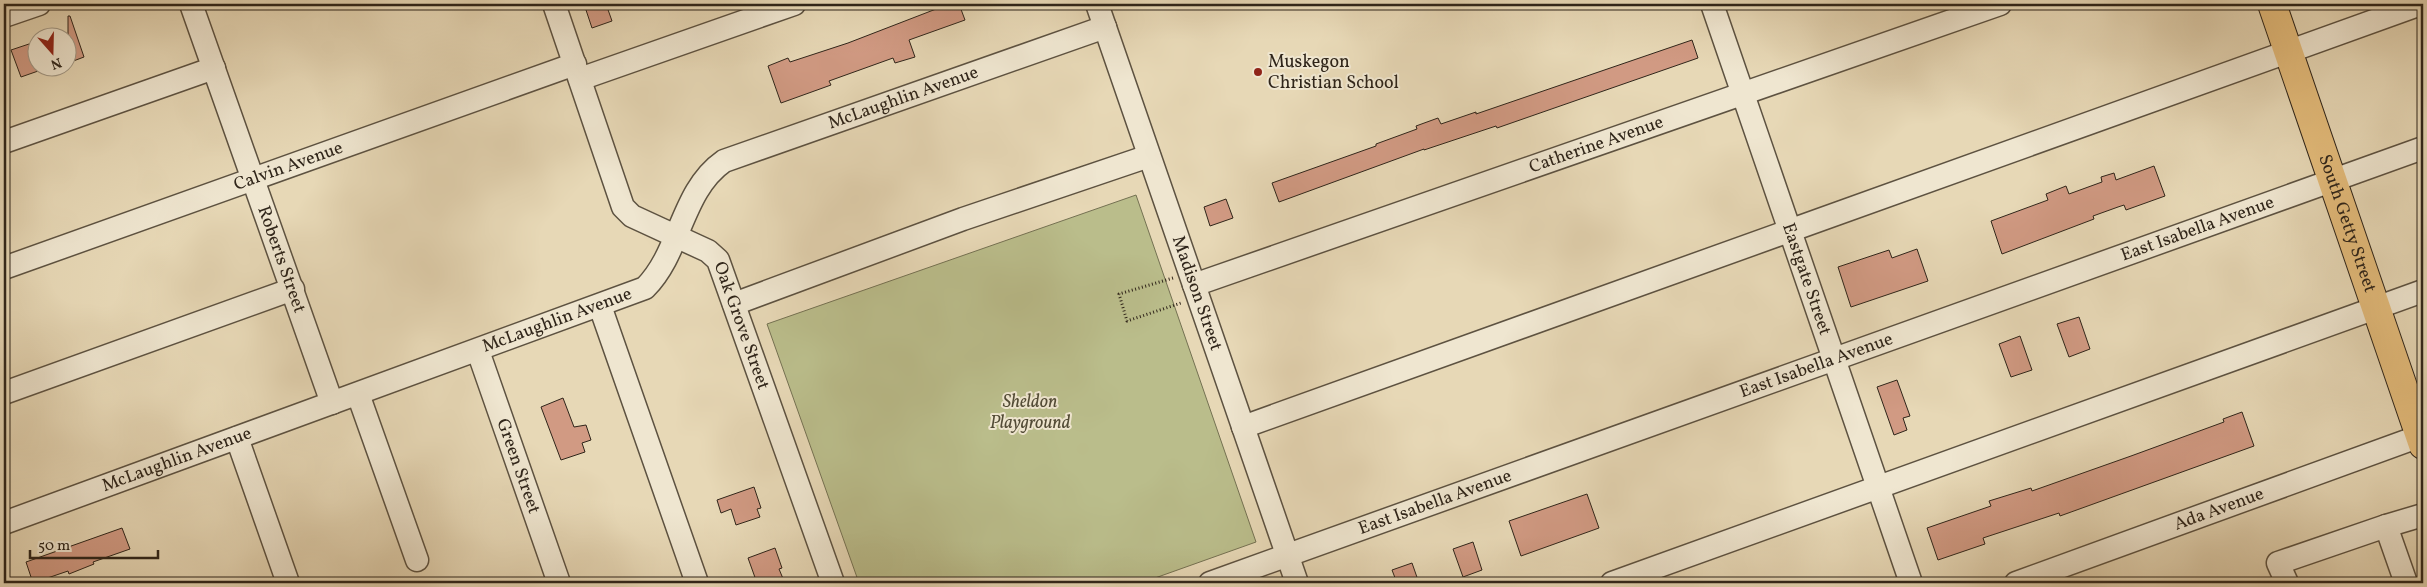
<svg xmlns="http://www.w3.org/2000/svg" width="2427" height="587" font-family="Vollkorn,serif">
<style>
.green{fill:#babd8b;stroke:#747152}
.building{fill:#d19a83;stroke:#2f251a}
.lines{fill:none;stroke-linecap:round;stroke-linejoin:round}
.minor-casing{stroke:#5d5241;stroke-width:25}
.major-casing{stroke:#2f251a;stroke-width:30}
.path{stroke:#2f251a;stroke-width:3;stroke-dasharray:1 2.5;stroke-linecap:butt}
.minor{stroke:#efe6d0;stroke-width:22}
.major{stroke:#e4bc7b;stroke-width:28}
.poi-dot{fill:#8f2418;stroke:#efe6d0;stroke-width:2}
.labels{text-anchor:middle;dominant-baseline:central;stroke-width:4;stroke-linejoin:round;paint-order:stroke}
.poi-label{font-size:18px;fill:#2f251a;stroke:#efe6d0;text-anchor:start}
.street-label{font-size:18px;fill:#2f251a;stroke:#efe6d0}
.park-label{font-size:18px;font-style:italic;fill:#524b36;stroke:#efe6d0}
</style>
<rect width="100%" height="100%" fill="#e7d8b6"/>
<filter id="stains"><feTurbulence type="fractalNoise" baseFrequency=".004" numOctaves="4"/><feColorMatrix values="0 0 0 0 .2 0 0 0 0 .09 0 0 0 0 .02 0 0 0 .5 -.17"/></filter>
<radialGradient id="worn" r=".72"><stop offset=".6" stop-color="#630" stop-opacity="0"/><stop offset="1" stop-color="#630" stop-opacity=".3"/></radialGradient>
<path class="green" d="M 1136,195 L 1256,542 L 1141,583 L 859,583 L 767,324 Z"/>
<g class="building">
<path d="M 584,4 L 606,4 L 612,21 L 592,28 Z"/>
<path d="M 949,4 L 959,4 L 965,20 L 909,40 L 915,57 L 895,63 L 893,58 L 829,81 L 831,85 L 781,103 L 768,66 L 788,58 L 790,62 L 848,43 Z"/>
<path d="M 68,16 L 70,16 L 84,57 L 68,63 Z"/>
<path d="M 1692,40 L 1698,58 L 1497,128 L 1496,126 L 1424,150 L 1424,149 L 1279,202 L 1272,183 L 1376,146 L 1376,144 L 1417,129 L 1416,126 L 1438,118 L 1441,124 L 1476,112 L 1476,114 Z"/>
<path d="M 32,43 L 38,59 L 38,68 L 41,70 L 21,77 L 11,50 Z"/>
<path d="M 2154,166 L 2165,196 L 2126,210 L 2124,205 L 2118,207 L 2093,216 L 2094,219 L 2002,254 L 1991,221 L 2048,200 L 2046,194 L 2066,186 L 2069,194 L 2102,182 L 2101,177 L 2114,173 L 2116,180 Z"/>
<path d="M 1226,199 L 1233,218 L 1210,226 L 1204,207 Z"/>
<path d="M 1917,249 L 1928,281 L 1851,307 L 1838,267 L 1889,250 L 1892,258 Z"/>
<path d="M 2079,317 L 2090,349 L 2069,357 L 2057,324 Z"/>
<path d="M 2020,336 L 2032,370 L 2011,377 L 1999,344 Z"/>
<path d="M 1897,380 L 1910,416 L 1903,418 L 1907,430 L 1894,435 L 1877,387 Z"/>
<path d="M 563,398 L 574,427 L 586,425 L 591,440 L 582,443 L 585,452 L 561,460 L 541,407 Z"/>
<path d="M 2242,412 L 2254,446 L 2060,516 L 2059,513 L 1983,538 L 1985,544 L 1938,560 L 1927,528 L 1991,506 L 1989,501 L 2031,488 L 2032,491 L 2131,456 L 2224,422 L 2223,419 Z"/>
<path d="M 754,487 L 761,508 L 757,509 L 760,517 L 736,525 L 731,509 L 721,513 L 717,500 Z"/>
<path d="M 1587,494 L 1599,528 L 1521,556 L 1509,521 Z"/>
<path d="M 122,528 L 130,549 L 93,562 L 94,564 L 69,574 L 68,571 L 33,583 L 26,562 Z"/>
<path d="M 1473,542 L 1482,570 L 1463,577 L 1453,549 Z"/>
<path d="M 775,548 L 782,568 L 779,569 L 784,581 L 776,583 L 757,583 L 748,558 Z"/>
<path d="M 1412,563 L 1419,583 L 1397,583 L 1392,570 Z"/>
</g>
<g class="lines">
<g class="minor-casing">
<g id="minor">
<path id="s1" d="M 191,4 L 332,403"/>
<path id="s2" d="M 554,4 L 623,207 L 632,216 L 708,251 L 718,260 L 833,583"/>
<path id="s3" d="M 1097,4 L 1297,583"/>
<path id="s4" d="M 1712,4 L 1911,583"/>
<path d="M 4,16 L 39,4"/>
<path d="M 580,79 L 794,4"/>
<path d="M 4,142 L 214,68"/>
<path id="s5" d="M 4,268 L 575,64"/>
<path id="s6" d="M 1194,285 L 2000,4"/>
<path d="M 734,304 L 963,219 L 1149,156"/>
<path d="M 600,306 L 697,583"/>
<path id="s7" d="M 478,351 L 559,583"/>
<path d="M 4,393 L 293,289"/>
<path d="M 358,394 L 417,560"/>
<path d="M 1243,427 L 2421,4"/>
<path d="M 237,438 L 288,583"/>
<path id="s8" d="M 4,523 L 645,288 C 681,252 681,191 724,161 L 1105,27"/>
<path id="s9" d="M 1210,583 L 2423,148"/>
<path d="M 1612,583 L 2423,291"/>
<path id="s10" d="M 2016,583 L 2423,435"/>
<path d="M 2287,583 L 2278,563 L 2386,526"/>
<path d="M 2406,583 L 2386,526 L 2423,515"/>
</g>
</g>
<g class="major-casing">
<g id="major">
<path id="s11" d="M 2272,4 L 2423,445"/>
</g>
</g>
<path class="path" d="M 1173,278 L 1119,294 L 1127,321 L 1181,303"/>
<use href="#minor" class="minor"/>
<use href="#major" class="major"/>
</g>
<circle class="poi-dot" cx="1258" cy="72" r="5"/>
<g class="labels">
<g class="poi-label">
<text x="1268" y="62">Muskegon<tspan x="1268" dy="21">Christian School</tspan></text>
</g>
<g class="street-label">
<text stroke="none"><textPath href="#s8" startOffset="1024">McLaughlin Avenue</textPath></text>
<text stroke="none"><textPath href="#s6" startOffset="426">Catherine Avenue</textPath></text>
<text stroke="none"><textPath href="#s5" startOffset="302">Calvin Avenue</textPath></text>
<text stroke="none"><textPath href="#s11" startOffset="232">South Getty Street</textPath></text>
<text stroke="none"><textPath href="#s9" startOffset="1049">East Isabella Avenue</textPath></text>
<text stroke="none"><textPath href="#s1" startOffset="271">Roberts Street</textPath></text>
<text stroke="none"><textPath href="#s4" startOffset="291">Eastgate Street</textPath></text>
<text stroke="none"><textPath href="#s3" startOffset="306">Madison Street</textPath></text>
<text stroke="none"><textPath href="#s8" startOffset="589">McLaughlin Avenue</textPath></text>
<text stroke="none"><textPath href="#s2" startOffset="394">Oak Grove Street</textPath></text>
<text stroke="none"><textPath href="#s9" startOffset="644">East Isabella Avenue</textPath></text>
<text stroke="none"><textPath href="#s8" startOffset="184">McLaughlin Avenue</textPath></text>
<text stroke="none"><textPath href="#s7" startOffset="122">Green Street</textPath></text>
<text stroke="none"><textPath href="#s9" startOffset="239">East Isabella Avenue</textPath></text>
<text stroke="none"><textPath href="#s10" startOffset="216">Ada Avenue</textPath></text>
</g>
<g class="park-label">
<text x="1030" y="402">Sheldon<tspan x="1030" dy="21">Playground</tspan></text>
</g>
</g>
<rect width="2427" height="587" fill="none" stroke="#e7d8b6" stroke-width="20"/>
<rect x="5" y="5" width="2417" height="577" fill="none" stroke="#2f251a" stroke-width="2.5"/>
<rect x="10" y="10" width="2407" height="567" fill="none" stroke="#2f251a"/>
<g transform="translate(52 52) rotate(160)"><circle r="24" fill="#efe6d0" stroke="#a29987"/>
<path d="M0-4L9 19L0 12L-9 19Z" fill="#8f2418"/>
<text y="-8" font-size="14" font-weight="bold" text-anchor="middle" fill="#2f251a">N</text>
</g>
<path d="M30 550v8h128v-8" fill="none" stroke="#2f251a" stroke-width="2.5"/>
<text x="38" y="550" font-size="15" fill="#2f251a" stroke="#efe6d0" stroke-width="4" paint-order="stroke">50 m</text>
<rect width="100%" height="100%" filter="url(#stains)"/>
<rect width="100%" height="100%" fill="url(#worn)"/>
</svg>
